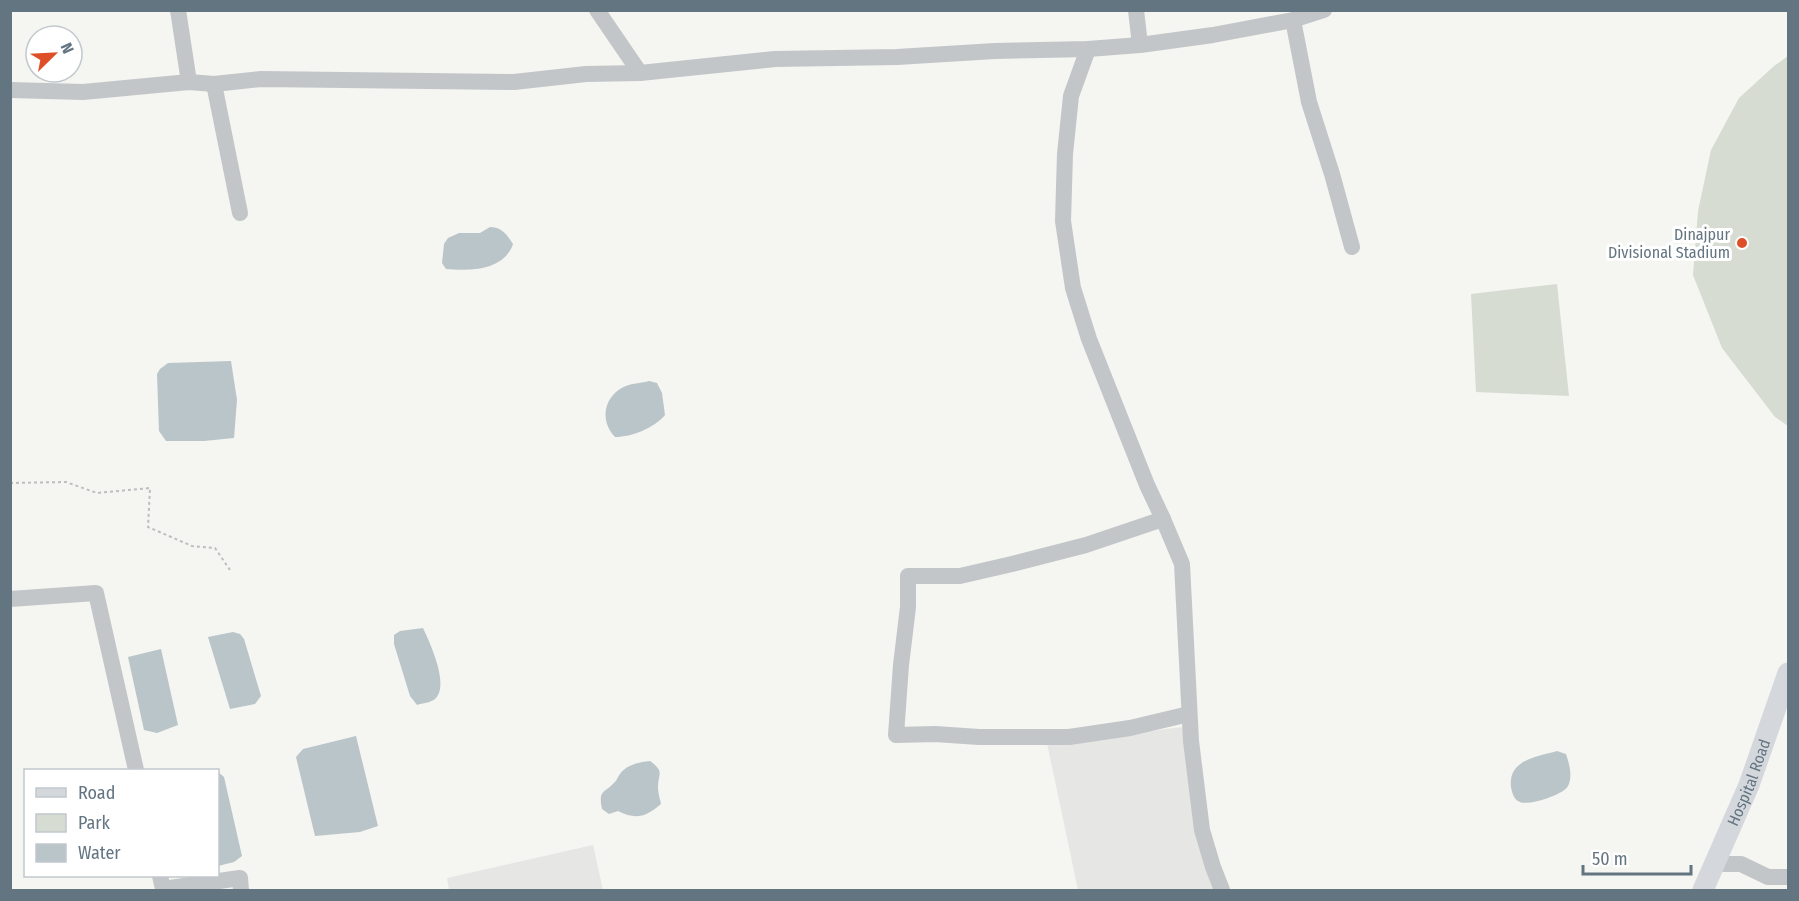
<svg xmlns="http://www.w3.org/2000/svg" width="1799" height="901" font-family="'Fira Sans Condensed',sans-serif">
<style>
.built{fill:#e6e6e5}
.green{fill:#d6dcd2}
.water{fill:#bac5c9}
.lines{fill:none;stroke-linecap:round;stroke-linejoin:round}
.path{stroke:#bcbec0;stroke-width:2;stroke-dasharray:3 3;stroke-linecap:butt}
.minor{stroke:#c2c6c9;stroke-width:16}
.major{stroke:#d4d8dc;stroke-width:21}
.poi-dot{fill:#df4f27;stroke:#fff;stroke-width:2}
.labels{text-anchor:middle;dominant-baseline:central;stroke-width:6;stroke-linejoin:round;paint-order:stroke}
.poi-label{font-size:16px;fill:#647582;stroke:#fff;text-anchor:end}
.street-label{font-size:16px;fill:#647582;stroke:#fff}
</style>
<rect width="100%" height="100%" fill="#f5f5f1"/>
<g class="built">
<path d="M 1183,727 L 1214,890 L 1078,890 L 1047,743 Z"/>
<path d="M 593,845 L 603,890 L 449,890 L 447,878 Z"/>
</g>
<g class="green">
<path d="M 1788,56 L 1788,426 L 1775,417 L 1722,348 L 1693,275 L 1698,211 L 1711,150 L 1739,98 L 1774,66 Z"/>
<path d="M 1557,284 L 1569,396 L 1476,392 L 1471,294 Z"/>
</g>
<g class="water">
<path d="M 490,227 C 502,227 507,235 513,244 C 504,271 469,271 446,269 L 442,263 L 444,244 L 448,238 L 459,233 L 480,233 Z"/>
<path d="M 231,361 L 237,400 L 234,438 L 204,441 L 166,441 L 159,431 L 157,374 L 160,369 L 168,363 Z"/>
<path d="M 649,381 L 657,383 L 662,393 L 665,415 C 654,428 632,437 615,437 C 599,420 604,395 626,386 C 633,383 642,383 649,381 Z"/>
<path d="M 423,628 C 430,643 450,686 435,699 C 430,703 423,703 417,705 L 410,696 L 394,644 L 394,635 L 400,631 Z"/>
<path d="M 233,632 L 240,634 L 244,639 L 261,696 L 255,704 L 230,709 L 208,637 Z"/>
<path d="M 161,649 L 178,725 L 157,733 L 144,730 L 128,657 Z"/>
<path d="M 356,736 L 378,826 L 360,832 L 315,836 L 296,757 L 303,749 Z"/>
<path d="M 1557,751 L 1566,754 C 1569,763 1573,776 1568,786 C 1563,795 1529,806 1520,802 C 1514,800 1512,793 1511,787 C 1508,760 1536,757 1557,751 Z"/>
<path d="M 650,761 C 665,772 658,773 658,788 C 658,793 660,799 661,804 C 646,817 636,820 618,811 L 609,814 L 602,809 C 598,789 604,794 615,782 C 617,780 618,776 620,774 C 626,765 639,762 650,761 Z"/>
<path d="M 218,772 L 224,777 L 242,856 L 234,862 L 218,866 Z"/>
</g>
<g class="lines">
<path class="path" d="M 10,483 L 66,482 L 97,493 L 150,488 L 148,527 L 192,546 L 215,548 L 230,570"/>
<g class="minor">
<path d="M 178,10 L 189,82"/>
<path d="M 597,10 L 640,73"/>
<path d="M 1136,10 L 1140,45"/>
<path d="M 1293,20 L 1309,102 L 1332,174 L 1352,247"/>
<path d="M 1088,49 L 1071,96 L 1065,154 L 1063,221 L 1073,288 L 1089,339 L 1147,485 L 1163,519 L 1182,564 L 1191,741 L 1202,830 L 1213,867 L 1222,890"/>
<path d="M 214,84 L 240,213"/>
<path d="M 10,90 L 83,92 L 189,82 L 214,84 L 261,79 L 514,82 L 586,74 L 640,73 L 775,59 L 897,57 L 995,51 L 1088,49 L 1140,45 L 1213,35 L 1293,20 L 1324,10"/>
<path d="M 1163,519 L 1086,545 L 1012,564 L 960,576 L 908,576 L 908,607 L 901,665 L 896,735 L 935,734 L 979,737 L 1069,737 L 1130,728 L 1189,714"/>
<path d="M 10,599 L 96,593 L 136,770"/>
<path d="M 1715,864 L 1741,864 L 1768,877 L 1788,877"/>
<path d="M 160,876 L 163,889 L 240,878 L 241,890"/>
</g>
<path class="major" id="s1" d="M 1703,890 L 1749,785 L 1788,673"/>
</g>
<circle class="poi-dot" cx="1742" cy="243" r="6"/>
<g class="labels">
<g class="poi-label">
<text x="1730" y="234">Dinajpur<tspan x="1730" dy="18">Divisional Stadium</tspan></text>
</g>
<g class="street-label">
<text stroke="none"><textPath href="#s1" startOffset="117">Hospital Road</textPath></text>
</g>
</g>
<rect width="1799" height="901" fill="none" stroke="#647582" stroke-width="24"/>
<rect x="24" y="769" width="195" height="108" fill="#ffffff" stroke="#c1c8cd" stroke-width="1.5"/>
<rect x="36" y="788" width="30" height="9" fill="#d4d8dc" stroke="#c1c8cd" stroke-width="1.5"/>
<text x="78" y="799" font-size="18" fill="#647582">Road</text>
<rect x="36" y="814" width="30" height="18" fill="#d6dcd2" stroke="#c1c8cd" stroke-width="1.5"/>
<text x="78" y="829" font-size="18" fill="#647582">Park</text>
<rect x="36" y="844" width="30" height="18" fill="#bac5c9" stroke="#c1c8cd" stroke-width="1.5"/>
<text x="78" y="859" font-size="18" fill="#647582">Water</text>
<g transform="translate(54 54) rotate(66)"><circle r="28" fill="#ffffff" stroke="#c1c8cd" stroke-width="1.5"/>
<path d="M0-4.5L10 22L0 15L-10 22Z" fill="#df4f27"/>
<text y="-9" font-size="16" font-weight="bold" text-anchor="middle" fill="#647582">N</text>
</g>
<path d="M1583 865v9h108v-9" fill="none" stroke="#647582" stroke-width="3"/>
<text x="1592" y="865" font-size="18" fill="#647582" stroke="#ffffff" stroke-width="4.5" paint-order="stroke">50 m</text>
</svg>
